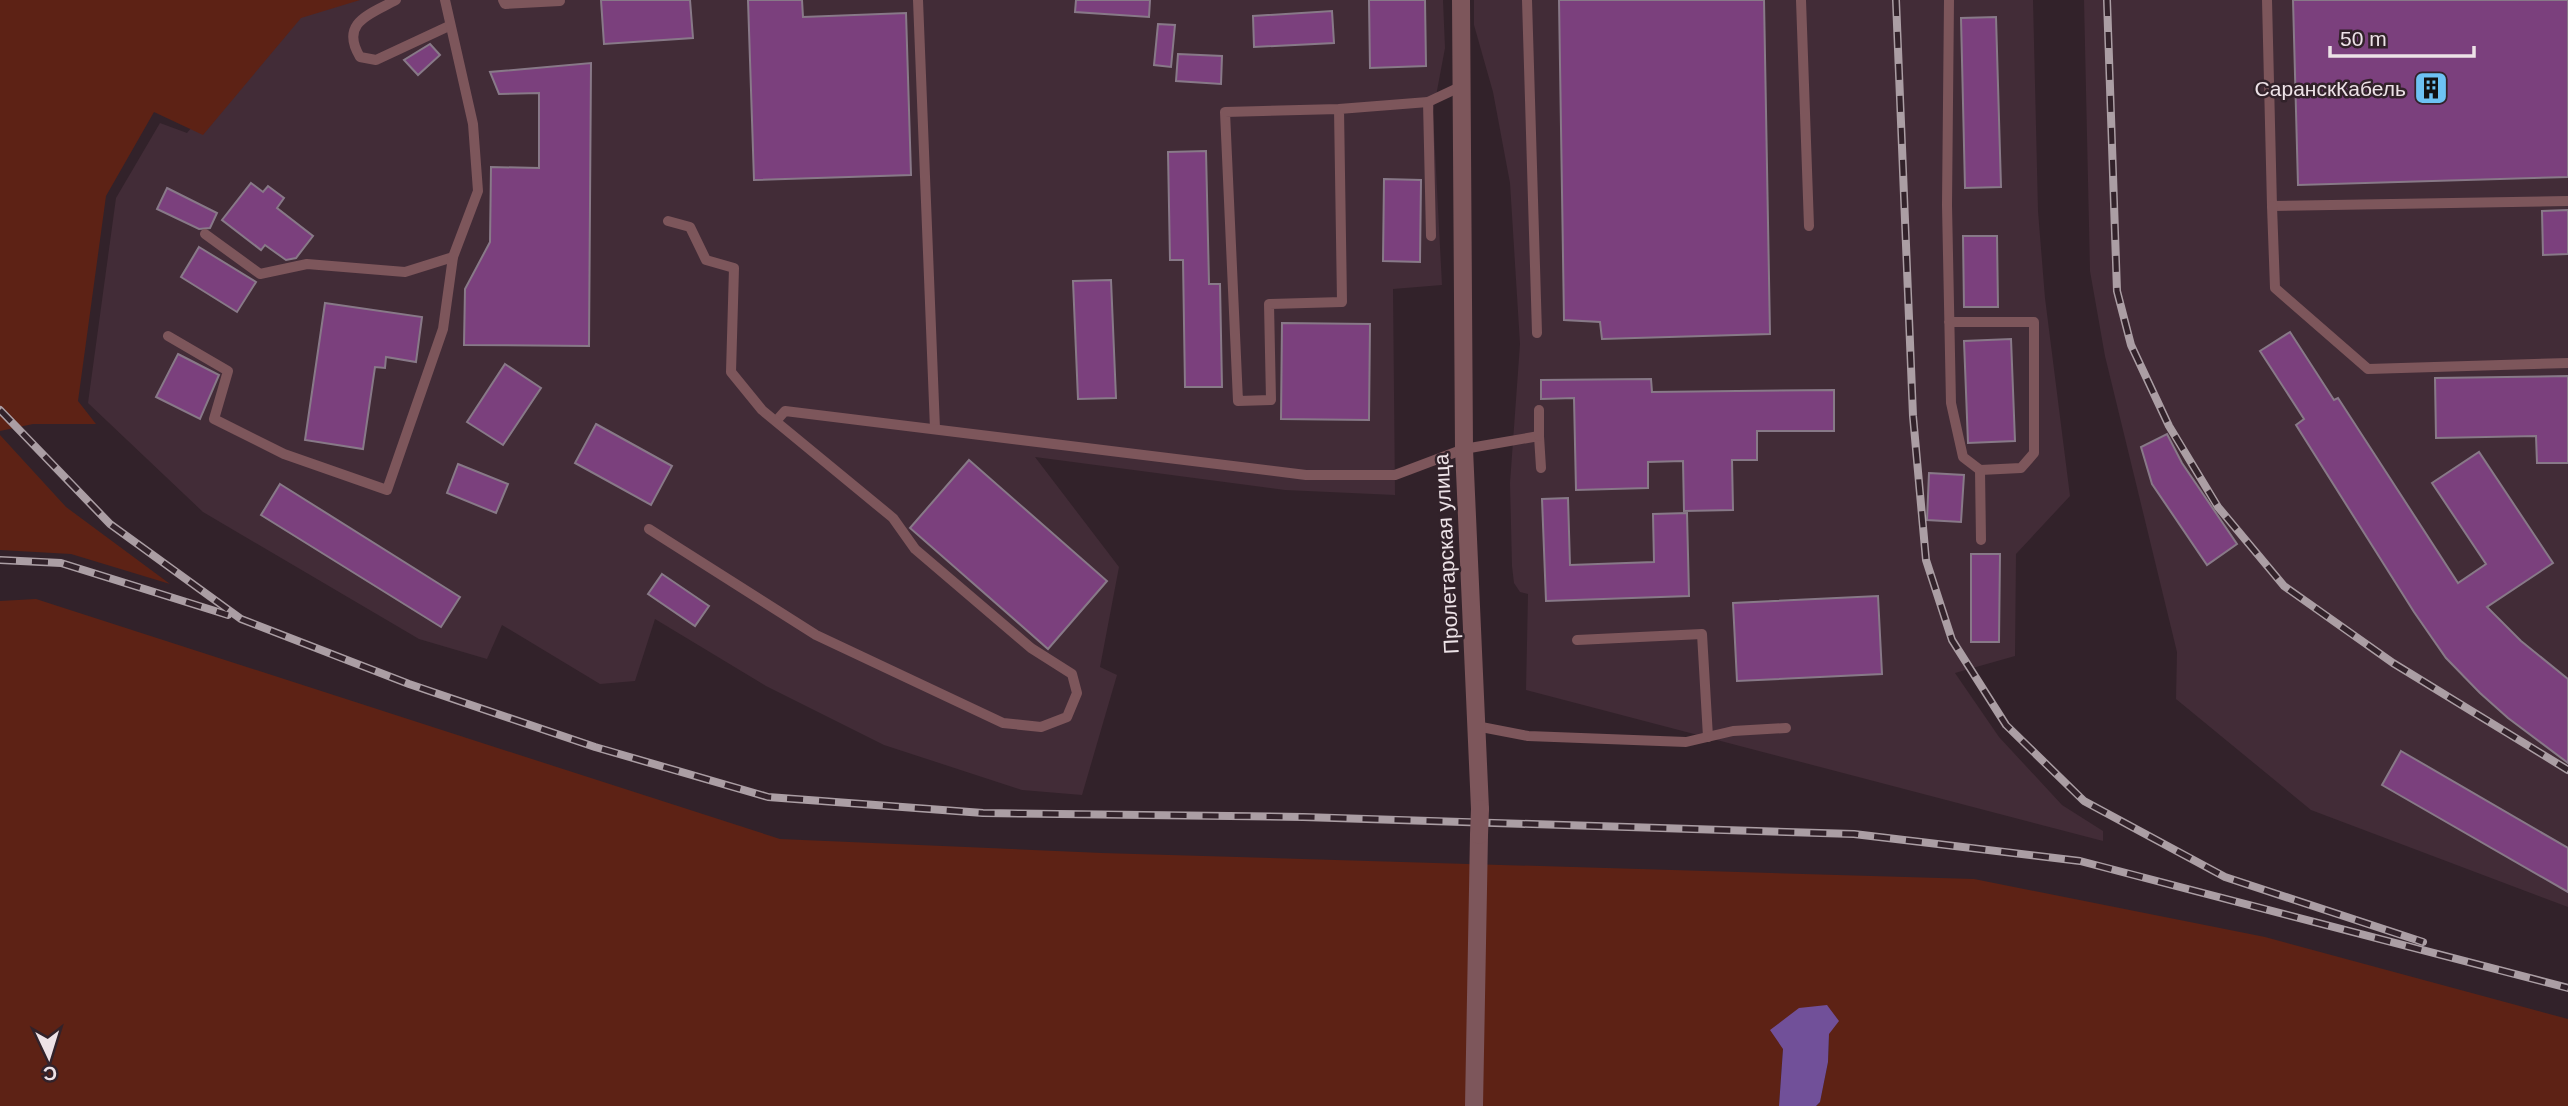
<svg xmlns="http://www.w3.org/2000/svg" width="2568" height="1106" font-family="Arial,sans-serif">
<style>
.built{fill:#422c37}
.green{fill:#5d2215}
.water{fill:#715099}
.building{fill:#7b407d;stroke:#887988;stroke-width:2}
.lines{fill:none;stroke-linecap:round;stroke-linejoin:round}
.service{stroke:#7d565b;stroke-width:10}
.tertiary{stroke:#7d565b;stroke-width:18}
.rail-casing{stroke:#ab9ea4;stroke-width:8}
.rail{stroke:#32222a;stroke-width:5;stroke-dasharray:16;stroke-linecap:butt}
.tertiary-bridge{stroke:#7d565b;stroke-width:18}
.labels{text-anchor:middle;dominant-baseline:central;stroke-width:5;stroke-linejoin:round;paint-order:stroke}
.poi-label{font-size:21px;fill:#ede2e7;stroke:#32222a;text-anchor:end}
.street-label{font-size:21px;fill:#ede2e7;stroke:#32222a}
</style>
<rect width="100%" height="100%" fill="#32222a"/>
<g class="built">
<path d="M 319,0 L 1443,0 L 1445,48 L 1433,112 L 1442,285 L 1393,289 L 1395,495 L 1285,490 L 1035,457 L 1119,567 L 1100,667 L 1117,675 L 1082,795 L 1022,790 L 884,745 L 766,686 L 655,619 L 635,681 L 600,684 L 502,625 L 487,659 L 419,639 L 203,512 L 88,403 L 116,198 L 160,123 L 187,133 L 284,13 Z"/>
<path d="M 1474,0 L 2033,0 L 2038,211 L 2045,298 L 2070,496 L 2016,554 L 2015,656 L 1955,673 L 1999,737 L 2062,805 L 2103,831 L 2103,841 L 1526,690 L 1528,594 L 1520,592 L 1514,583 L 1512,566 L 1510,483 L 1520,344 L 1510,183 L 1493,92 L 1474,25 Z"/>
<path d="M 2084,0 L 2568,0 L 2568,907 L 2311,810 L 2176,699 L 2177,652 L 2105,356 L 2090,271 Z"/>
</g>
<g class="green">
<path d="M 0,0 L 360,0 L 301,18 L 203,135 L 154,112 L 106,196 L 78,401 L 96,424 L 33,424 L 0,431 Z"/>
<path d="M 0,435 L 66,507 L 170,584 L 71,554 L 0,550 Z"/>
<path d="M 36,599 L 780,839 L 1102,853 L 1974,879 L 2265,937 L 2568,1019 L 2568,1106 L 1816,1106 L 1820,1102 L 1828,1062 L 1829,1034 L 1783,1049 L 1779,1106 L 0,1106 L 0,601 Z"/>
</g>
<path class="water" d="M 1827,1005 L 1839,1021 L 1829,1034 L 1828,1062 L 1820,1102 L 1816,1106 L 1779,1106 L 1783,1049 L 1770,1030 L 1799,1008 Z"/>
<g class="building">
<path d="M 601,0 L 690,0 L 693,38 L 604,44 Z"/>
<path d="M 748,0 L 802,0 L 803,17 L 906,13 L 911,175 L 754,180 Z"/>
<path d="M 1076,0 L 1150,0 L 1149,17 L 1075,12 Z"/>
<path d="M 1369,0 L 1425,0 L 1426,66 L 1370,68 Z"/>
<path d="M 1559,0 L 1764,0 L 1770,334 L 1602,339 L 1600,322 L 1564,320 Z"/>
<path d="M 2293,0 L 2568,0 L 2568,177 L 2298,185 Z"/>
<path d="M 1332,11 L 1334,43 L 1254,47 L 1253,16 Z"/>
<path d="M 1996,17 L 2001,187 L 1965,188 L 1961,18 Z"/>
<path d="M 1158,24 L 1175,25 L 1171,67 L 1154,65 Z"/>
<path d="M 430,44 L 440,55 L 418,75 L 404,60 Z"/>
<path d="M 1178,54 L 1222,56 L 1221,84 L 1176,81 Z"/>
<path d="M 591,63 L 589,346 L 464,345 L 465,289 L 490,242 L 491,167 L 539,168 L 539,93 L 499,94 L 490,72 Z"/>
<path d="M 1206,151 L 1209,284 L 1220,284 L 1222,387 L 1185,387 L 1183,260 L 1170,260 L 1168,152 Z"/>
<path d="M 1384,179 L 1421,180 L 1420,262 L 1383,261 Z"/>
<path d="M 251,183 L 263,192 L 268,186 L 284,198 L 277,208 L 313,236 L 296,258 L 286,260 L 265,245 L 261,250 L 222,220 Z"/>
<path d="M 167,188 L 217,213 L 210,228 L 199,229 L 157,209 Z"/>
<path d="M 2568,210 L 2568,254 L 2543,255 L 2542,211 Z"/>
<path d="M 1963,236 L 1997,236 L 1998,307 L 1964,307 Z"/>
<path d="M 199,247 L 256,282 L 237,312 L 181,277 Z"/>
<path d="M 1111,280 L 1116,398 L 1078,399 L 1073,281 Z"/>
<path d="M 325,303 L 422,317 L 416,362 L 386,357 L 385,368 L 375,367 L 363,449 L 305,440 Z"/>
<path d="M 1282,323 L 1370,324 L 1369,420 L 1281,419 Z"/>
<path d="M 2290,332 L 2334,400 L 2338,398 L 2458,583 L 2486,564 L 2432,483 L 2479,452 L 2553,563 L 2487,607 L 2521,641 L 2568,679 L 2568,763 L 2508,718 L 2480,693 L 2446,658 L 2414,612 L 2296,425 L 2304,419 L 2260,351 Z"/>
<path d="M 2011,339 L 2015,441 L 1968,443 L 1964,341 Z"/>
<path d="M 178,354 L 219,375 L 200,419 L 156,397 Z"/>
<path d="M 505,364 L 541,388 L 503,445 L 467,422 Z"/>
<path d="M 2568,376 L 2568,463 L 2537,463 L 2536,436 L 2436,438 L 2435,378 Z"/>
<path d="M 1651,379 L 1652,392 L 1834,390 L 1834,431 L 1757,431 L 1757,460 L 1732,460 L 1733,510 L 1684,511 L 1683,461 L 1648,462 L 1648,488 L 1576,490 L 1574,398 L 1541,399 L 1541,380 Z"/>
<path d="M 596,424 L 672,466 L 651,505 L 575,463 Z"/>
<path d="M 2167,434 L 2182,463 L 2237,544 L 2207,565 L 2152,484 L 2141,447 Z"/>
<path d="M 969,460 L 1107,581 L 1048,649 L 910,528 Z"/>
<path d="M 458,464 L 508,484 L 496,513 L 447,493 Z"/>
<path d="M 1929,473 L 1964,475 L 1961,522 L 1927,520 Z"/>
<path d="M 280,484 L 460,597 L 441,627 L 261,515 Z"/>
<path d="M 1568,498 L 1570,565 L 1654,562 L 1653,514 L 1687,513 L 1689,596 L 1546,601 L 1542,499 Z"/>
<path d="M 1971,554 L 2000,554 L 1999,642 L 1971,642 Z"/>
<path d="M 662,574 L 709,606 L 695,626 L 648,594 Z"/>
<path d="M 1878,596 L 1882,674 L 1737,681 L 1733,603 Z"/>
<path d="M 2401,751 L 2568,848 L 2568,892 L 2382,785 Z"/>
</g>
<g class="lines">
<g class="service">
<path d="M 396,0 C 371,14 339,22 360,57 L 376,60 L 449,26"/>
<path d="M 503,0 L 505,4 L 560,1"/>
<path d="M 918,0 L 935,429"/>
<path d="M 1527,0 L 1537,333"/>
<path d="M 1801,0 L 1809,226"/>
<path d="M 1949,0 L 1947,205 L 1951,403 L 1963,457 L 1980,470 L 2021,468 L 2034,453 L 2034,322 L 1949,322"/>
<path d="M 2267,0 L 2272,206 L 2568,201"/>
<path d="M 1339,109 L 1225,112 L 1238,401 L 1271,400 L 1269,304 L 1342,302 L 1339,109 L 1428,102"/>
<path d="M 2272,206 L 2275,288 L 2368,369 L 2568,363"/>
<path d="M 205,234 L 260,274 L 307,264 L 405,272 L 453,257"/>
<path d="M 1431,236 L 1428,102 L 1462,86"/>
<path d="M 168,336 L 228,371 L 214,419 L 284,454 L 387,490 L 443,329 L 453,257 L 478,191 L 473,124 L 445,0"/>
<path d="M 777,420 L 785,411 L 1306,475 L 1395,475 L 1464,449 L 1539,436 L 1541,468"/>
<path d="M 1539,436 L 1539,410"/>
<path d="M 1980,470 L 1981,540"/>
<path d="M 649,529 L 816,635 L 1003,723 L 1041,727 L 1067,717 L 1077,693 L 1072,674 L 1031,648 L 915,549 L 893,518 L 762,410 L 731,372 L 734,268 L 706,260 L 690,227 L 668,221"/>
<path d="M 1577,640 L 1702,634 L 1708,737"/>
<path d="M 1476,726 L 1528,736 L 1686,742 L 1733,731 L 1786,728"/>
</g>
<g class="tertiary">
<path d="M 1461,0 L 1464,449 L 1480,809"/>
<path d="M 1474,1106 L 1479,835"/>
</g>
<g class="rail-casing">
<g id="rail">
<path d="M 1896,0 L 1913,416 L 1926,560 L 1952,640 L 2006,725 L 2084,801 L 2225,877 L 2423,942"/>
<path d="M 2107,0 L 2117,291 L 2131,345 L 2169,426 L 2218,507 L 2284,586 L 2393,663 L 2568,770"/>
<path d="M 0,410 L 110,524 L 241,619 L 409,684 L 595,747 L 768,797 L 983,813 L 1303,817 L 1854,834 L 2080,861 L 2568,988"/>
<path d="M 0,560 L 61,563 L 228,615"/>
</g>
</g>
<use href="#rail" class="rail"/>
<path class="tertiary-bridge" d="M 1479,835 L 1480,809"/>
</g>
<defs>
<g id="building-square" transform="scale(1.75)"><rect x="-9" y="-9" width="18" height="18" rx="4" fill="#6dc2f3" stroke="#32222a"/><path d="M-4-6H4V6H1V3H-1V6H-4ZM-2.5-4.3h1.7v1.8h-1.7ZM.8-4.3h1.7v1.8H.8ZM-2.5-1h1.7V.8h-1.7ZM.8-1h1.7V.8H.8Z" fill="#111"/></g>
</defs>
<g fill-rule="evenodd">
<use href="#building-square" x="2431" y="88"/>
</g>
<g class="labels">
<g class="poi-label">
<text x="2406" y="88">СаранскКабель</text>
</g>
<g class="street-label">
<text transform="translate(1446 554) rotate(-93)">Пролетарская улица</text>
</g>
</g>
<g transform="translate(49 1057) rotate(176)" stroke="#32222a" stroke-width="5" paint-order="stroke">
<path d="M0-5L12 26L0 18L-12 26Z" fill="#ede2e7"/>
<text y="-10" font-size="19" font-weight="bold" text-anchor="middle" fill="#ede2e7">С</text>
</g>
<path d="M2330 46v10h144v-10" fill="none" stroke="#ede2e7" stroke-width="3.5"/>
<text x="2340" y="46" font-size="21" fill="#ede2e7" stroke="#32222a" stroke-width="5" paint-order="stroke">50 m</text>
</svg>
